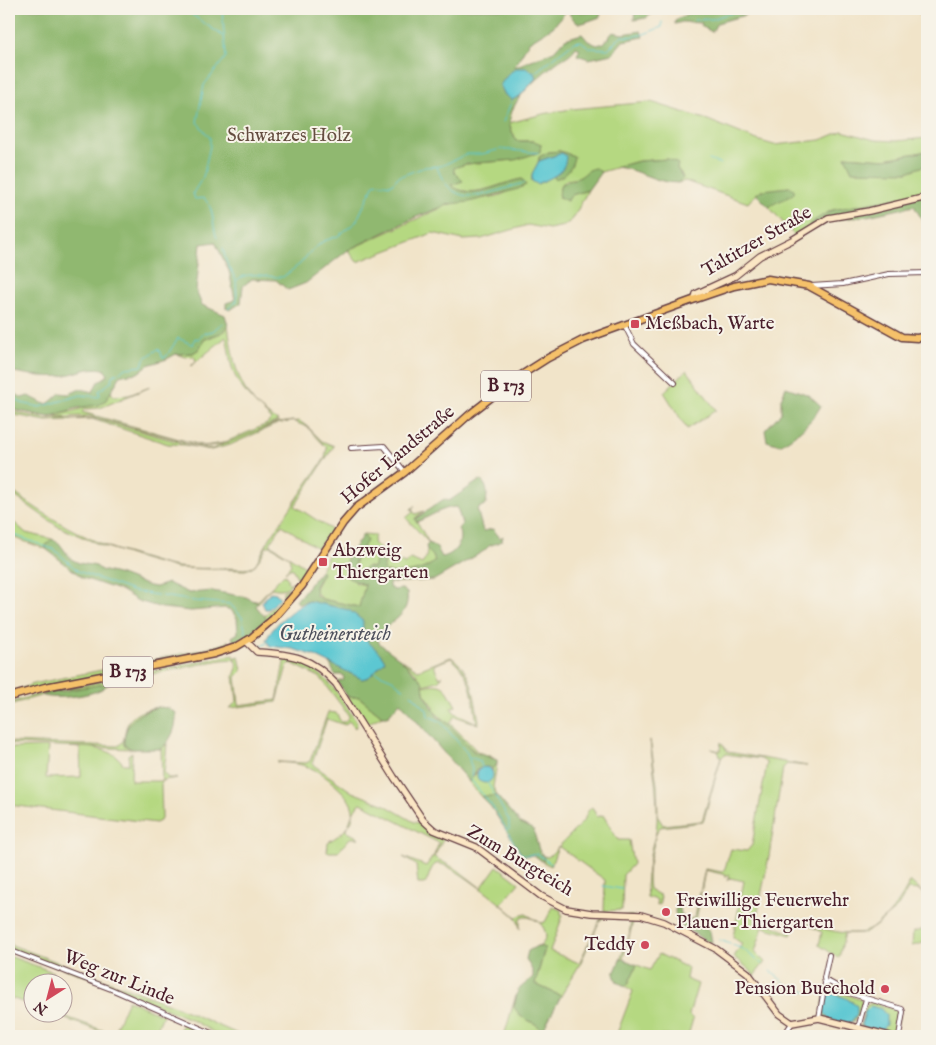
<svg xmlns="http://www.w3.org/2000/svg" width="936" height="1045" font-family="'IM FELL English',serif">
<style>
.green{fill:#b5d881;stroke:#807c56;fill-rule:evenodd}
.forest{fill:#90b86f;stroke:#6d6c4d;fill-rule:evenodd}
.water{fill:#5bc7d2;stroke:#52737e}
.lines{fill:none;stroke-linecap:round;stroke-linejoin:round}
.stream{stroke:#5bc7d2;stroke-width:1}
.street-casing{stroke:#633d43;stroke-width:6}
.secondary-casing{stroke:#633d43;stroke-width:8}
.primary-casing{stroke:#633d43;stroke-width:9}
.street{stroke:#fff;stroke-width:4}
.secondary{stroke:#fbe6c4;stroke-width:5.5}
.primary{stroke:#f5c16b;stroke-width:6}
.poi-dot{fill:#d1495b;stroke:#f7f3e8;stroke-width:2}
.labels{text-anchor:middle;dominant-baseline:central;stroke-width:4;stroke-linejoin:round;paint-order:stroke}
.shield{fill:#f7f3e8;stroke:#7e5f64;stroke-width:1}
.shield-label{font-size:18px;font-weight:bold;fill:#4a1f2b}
.park-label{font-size:19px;fill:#654d40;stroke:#f7f3e8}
.street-label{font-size:19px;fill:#4a1f2b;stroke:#f7f3e8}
.poi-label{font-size:19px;fill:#4a1f2b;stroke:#f7f3e8;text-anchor:start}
.water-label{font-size:20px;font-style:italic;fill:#4f515d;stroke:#f7f3e8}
</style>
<rect width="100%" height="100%" fill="#f7f3e8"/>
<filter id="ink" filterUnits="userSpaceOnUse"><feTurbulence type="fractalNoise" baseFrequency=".02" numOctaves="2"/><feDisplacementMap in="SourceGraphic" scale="10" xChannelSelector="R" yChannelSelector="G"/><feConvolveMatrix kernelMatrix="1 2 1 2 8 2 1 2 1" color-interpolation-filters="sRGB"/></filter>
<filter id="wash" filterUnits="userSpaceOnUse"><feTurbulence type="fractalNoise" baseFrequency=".0096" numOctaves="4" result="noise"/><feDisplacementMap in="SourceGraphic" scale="20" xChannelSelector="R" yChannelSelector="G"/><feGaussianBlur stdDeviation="1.12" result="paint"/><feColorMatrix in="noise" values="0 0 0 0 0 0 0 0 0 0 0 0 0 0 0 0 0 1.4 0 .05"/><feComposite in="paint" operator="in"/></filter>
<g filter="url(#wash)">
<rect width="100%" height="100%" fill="#f1e4c9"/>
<g class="green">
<path d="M 918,9 L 927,9 L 927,35 Z"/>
<path d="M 651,102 L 708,120 L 757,140 L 774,145 L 821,140 L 842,131 L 875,140 L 896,141 L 927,138 L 927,151 L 885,159 L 845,156 L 907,172 L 927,165 L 927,193 L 810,223 L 810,227 L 795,236 L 769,207 L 789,187 C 769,192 762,186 748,203 L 685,181 L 678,183 L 683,178 L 681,173 L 668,159 L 639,161 L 601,172 L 595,168 L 579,178 L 566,180 L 560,186 L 560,197 L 567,201 L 571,195 L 588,190 L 573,219 L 564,226 L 549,229 L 528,225 L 481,239 L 463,240 L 433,233 L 357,262 L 348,250 L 450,204 L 498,196 L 525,185 L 522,179 C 498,183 472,201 450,185 L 453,167 L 466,164 L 514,160 L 534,141 L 516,141 L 509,123 L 543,114 L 571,109 ZM 560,151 L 573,156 C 573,168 565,174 555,179 L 554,176 L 537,184 L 532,181 C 530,171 539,166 539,157 L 549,152 Z"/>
<path d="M 228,325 C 234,367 239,399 278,421 C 253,432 225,450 197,445 L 90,416 L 49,417 C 68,413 98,406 111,391 L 113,396 L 129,395 L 150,387 L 100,408 L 85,409 L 82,412 L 204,446 L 223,443 L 267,424 L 271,419 C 256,404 239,390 232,368 C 229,358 229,347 226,337 L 191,366 L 196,361 L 194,356 L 185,357 L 176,354 L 193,353 L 199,349 L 204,340 L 225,331 Z"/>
<path d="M 687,370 L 716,410 L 687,429 L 664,392 Z"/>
<path d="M 9,411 L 47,419 L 93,418 L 193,446 L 212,449 L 277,423 L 299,421 L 307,426 L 322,441 L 334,446 L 295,506 L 332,530 L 317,548 L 282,525 L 270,544 L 305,567 L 318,552 L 299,581 L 292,568 L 285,572 L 291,565 L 289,557 L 271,546 L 267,546 C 261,556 257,567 245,570 L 176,568 L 103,546 L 57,526 L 9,492 L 9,489 C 59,526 114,556 177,567 C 199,570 222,567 245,569 L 255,565 L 270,538 L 325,458 L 327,448 L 307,427 L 292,421 L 277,424 L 230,445 L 211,450 L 185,445 L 168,444 L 92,419 L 46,421 L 9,414 Z"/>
<path d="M 415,505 L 412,509 L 415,514 L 424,511 L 415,518 L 429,543 L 406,518 L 413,512 L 411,509 Z"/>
<path d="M 9,518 L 26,533 L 52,539 L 46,545 L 46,549 L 12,537 L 9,534 Z"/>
<path d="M 363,534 L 375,535 L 373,543 L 393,559 L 405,564 L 411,559 L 422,564 L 426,558 L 427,550 L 433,556 L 435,561 C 423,573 402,575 385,572 L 383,569 L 385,565 L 374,565 L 373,568 L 369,567 L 359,573 L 354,568 C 355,556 363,548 366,537 Z"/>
<path d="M 333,546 L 349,554 L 346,560 L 356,583 L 366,585 L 359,607 L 322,599 L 314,590 L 323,573 L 320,571 Z"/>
<path d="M 284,574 L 288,579 L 287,581 L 290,584 L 292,581 C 289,590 280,590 271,588 L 258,603 L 253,601 L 259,600 Z"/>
<path d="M 294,586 L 296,589 L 263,624 L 266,618 L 265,615 L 283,598 L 283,591 Z"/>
<path d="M 228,640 L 229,645 L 208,652 L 9,695 L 9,693 L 33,684 L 205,649 L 226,643 Z"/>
<path d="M 233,655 L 235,659 L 221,660 L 113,682 L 108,685 L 64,689 L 9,705 L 9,703 L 42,693 Z"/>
<path d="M 239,656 L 242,671 L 236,677 L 239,705 L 277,700 L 285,657 C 323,666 338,692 357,723 L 355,728 L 349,721 L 345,725 L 327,719 L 312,764 L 352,792 L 383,804 L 414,822 L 423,824 L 431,832 L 444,838 L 434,857 L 458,870 L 481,888 L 497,866 L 519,883 L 501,904 L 516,917 L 526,914 L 541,923 L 545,922 L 553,907 L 561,910 L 561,914 L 563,915 L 550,951 L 579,963 L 602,916 L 633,916 L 634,918 L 623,959 L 620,960 L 629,937 L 631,920 L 623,916 L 605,917 L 600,920 L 580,964 L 561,996 L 535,984 L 545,949 L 537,946 L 541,946 L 546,937 C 546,926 535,916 524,917 L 520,919 L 520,929 C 519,925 518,921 516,918 C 507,908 447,859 436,864 C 430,867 429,879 425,884 L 418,884 L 416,865 L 403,857 L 426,866 L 434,855 L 439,843 L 361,803 C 353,807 350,823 346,831 L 359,838 L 350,838 L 338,852 L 327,852 L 328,842 C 360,824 361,807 334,784 C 326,777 317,770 308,767 C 298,763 287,763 277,762 L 306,763 L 310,761 L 328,712 L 336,713 L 341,722 L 345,722 L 349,716 L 321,678 L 291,663 L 287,666 L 277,702 L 230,708 L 237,701 L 234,676 L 237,668 L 236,657 Z"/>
<path d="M 451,657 C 473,672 474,696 479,721 L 478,724 L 455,716 L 450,723 L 478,752 L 494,757 L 483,757 L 465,744 L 445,720 L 434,712 L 434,707 L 424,693 L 423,686 C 446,681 446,689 456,706 L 451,708 L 455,713 L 477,723 C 472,695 473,677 451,658 L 434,665 L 439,677 L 443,676 L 438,681 L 423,685 L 416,673 L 399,658 L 418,670 Z"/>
<path d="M 337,681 L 348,697 L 359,697 L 382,716 L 365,725 Z"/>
<path d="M 158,707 L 146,710 L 126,728 L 124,745 L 132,749 L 9,744 L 9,742 L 118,746 C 124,742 124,738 125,732 C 128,714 143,710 158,707 Z"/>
<path d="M 650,740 L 657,785 L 658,817 L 663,825 L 702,821 L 721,758 L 718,751 L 711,749 L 720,751 L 721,742 L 728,752 L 807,766 L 787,764 L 783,768 L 769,856 L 758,911 L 758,916 L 764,922 L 788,932 L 792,931 L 798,919 C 816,927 839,935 859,933 C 881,930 902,900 910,881 L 927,897 L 919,890 L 908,889 L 897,908 L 866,933 L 845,933 L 839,958 L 819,945 L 822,932 L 798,920 L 791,935 L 763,927 L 755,952 L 765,962 L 754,976 L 750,970 L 734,957 L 742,944 L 733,937 L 744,881 L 730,878 L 727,881 L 730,874 L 725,878 L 726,875 L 705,870 L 696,921 C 689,921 685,920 681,914 L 688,920 L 695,917 L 705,869 L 722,872 L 725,868 L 731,849 L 747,851 L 752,845 L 767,763 L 761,759 L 725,754 L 721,758 L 703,822 L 660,827 C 650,840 646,875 649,889 L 661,896 L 659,905 L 656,904 L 657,900 L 647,897 C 643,870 656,848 657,821 C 658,795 653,766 650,740 Z"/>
<path d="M 167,744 L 164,773 L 168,778 L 177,778 L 164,780 L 161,784 L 162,816 L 160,821 L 156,823 L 9,805 L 9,748 L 48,747 L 46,778 L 81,777 L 80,748 L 70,747 C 88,747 113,747 123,764 L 129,764 L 128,755 L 132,752 L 131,781 L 162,781 L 161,749 Z"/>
<path d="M 497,764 L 493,787 L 497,796 L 481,797 L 469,782 L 477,772 L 480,778 L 493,772 L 492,769 Z"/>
<path d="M 592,807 L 597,817 L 603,815 L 618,840 L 629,840 L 633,864 L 623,875 L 622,910 L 604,911 L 605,880 L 558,846 L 551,866 L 543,862 L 543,856 L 548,857 C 550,856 581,824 584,820 C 587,814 586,812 592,807 Z"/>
<path d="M 927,929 L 927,942 L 912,946 L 913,932 Z"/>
<path d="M 9,944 L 175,1006 L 242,1036 L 220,1036 L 190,1019 L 101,982 L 9,948 Z"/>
<path d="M 659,954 L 688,968 L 686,979 L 698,984 L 689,1015 L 693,1019 L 688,1036 L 616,1036 L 633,991 L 625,986 L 628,984 L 637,965 L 650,970 Z"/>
<path d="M 9,956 L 53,972 L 49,982 L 32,982 L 32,1006 L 9,997 Z"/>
<path d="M 828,987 L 861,1000 L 862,1003 C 860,1012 859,1020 849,1023 L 824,1017 L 822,1007 L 824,999 L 823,1008 L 853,1002 L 835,993 L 824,997 Z"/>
<path d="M 516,995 L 514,1007 L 537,1025 L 542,1032 L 544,1029 L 540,1036 L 504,1036 Z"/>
<path d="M 128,1000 L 163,1015 L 154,1036 L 114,1036 L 49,1013 L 55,1013 L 113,1034 Z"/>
<path d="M 873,1002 L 895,1010 L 899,1017 L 893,1033 L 862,1028 L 860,1025 L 866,1006 Z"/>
<path d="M 183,1023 L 211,1036 L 177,1036 Z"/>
</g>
<g class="forest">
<path d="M 9,9 L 568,9 L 553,27 L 529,42 L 514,67 L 554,51 L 565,39 L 582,34 L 588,41 L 597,45 L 604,43 L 613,32 L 623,34 L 641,31 L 643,37 L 623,41 L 612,54 L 589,59 L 577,55 L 580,49 L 576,47 C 571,56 562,58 555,64 C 538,77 510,100 510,122 C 509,128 514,135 516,141 L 534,141 L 541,144 L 540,152 L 515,160 L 466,164 L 454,168 L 454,172 L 463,181 L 451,185 C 472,202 499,183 522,179 L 526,185 L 518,189 L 469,202 L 450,204 L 416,217 L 348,250 L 306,283 L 288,290 L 276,280 L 252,279 L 243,286 L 241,303 L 230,310 L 226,308 L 226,303 L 235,300 L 229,271 L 215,242 L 201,244 L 196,291 L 202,305 L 225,315 L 228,325 C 222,337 214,333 204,340 L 199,349 L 193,353 L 176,354 L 167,359 L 148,365 L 138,373 L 121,375 L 106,400 L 99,405 L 77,408 L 49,417 L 9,409 L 9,389 L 22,398 L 28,396 C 49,404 42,410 60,393 L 69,394 L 80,389 L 93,392 L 97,383 L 108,375 L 104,369 C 88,366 76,374 61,376 C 43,378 25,374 9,371 ZM 536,78 L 520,96 L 512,100 L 505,95 L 500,85 Z"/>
<path d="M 635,9 L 659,9 L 646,18 L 634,20 Z"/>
<path d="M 698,9 L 753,9 L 745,15 L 717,23 L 712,32 L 701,26 L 702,23 L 682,22 L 675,24 L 675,20 Z"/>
<path d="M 574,10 L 585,13 L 598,11 L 601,14 L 600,17 L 583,23 L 577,23 L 569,14 Z"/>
<path d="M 560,151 L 574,156 C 573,167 566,176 555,179 L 554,176 L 560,171 L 562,153 L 539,161 L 539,157 L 549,152 Z"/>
<path d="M 927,151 L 927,165 L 907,172 L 852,171 L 845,156 L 885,159 Z"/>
<path d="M 668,159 L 678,164 L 677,168 L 683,178 L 678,183 C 655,183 638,169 616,167 L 639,161 Z"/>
<path d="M 595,168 L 601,172 L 588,190 L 572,195 L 567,201 L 559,197 L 560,186 C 567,180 570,181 578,178 C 585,175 587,169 595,168 Z"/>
<path d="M 789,187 L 793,188 L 795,192 C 787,200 778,200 769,207 L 756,194 L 763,190 Z"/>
<path d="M 927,193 L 927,228 L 914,206 L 867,216 L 833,220 L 812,230 L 810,223 L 832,210 Z"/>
<path d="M 786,387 L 809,395 L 821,406 C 810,424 798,434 780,445 L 767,441 L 765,430 L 781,413 L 781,399 Z"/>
<path d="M 480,480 C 489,486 487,495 486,504 L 477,509 L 483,531 L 493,529 L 500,538 L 503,536 L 502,541 L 489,546 L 484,551 L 434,580 L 389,583 L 389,587 L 394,590 L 402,589 L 407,593 C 410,615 392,621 379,633 L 377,639 L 380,644 L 399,658 L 423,682 L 424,693 L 438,717 L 445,720 L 474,752 L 497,760 L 497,764 L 492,769 L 489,767 L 478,769 L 469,782 L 400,702 L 388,716 L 382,716 L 359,697 L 348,697 L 337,681 L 344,680 L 343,675 L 335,675 L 329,662 L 362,679 L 369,677 L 385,661 L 381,655 L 369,645 L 362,626 L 309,601 L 299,604 L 296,601 L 321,570 L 323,573 L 315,586 L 316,595 L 322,599 L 359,607 L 365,585 L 348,578 C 341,556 354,552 363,534 L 367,541 L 355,560 L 354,568 L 359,573 L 367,567 L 373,568 L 375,561 L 380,559 L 385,561 L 383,569 L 385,572 C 401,575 424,572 435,561 L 433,556 L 427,550 L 426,546 L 429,543 L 437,548 L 442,557 C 455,555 464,541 458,529 L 462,524 L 457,507 C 442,507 429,518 416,522 L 415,519 L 444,499 L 449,501 Z"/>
<path d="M 52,539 L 59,543 L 71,559 L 79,563 L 96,566 L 101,570 L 121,575 L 149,586 L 156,587 L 168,583 L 189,593 L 212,591 L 246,597 L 258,603 L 256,606 L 266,618 C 260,630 246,637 234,643 L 232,637 L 238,633 L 237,618 L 231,610 L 225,608 L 191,611 L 162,608 L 138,601 L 122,591 L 83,578 L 46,549 L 46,545 Z"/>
<path d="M 108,683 C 105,695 53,701 41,695 Z"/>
<path d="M 158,707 L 168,708 L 176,713 C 177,728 171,740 161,749 L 132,749 L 124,745 C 124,722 137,713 158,707 Z"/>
<path d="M 485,796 L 497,796 L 520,823 L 533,829 L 539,850 L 544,857 L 543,862 L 534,855 L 523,856 L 491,807 L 481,797 Z"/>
<path d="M 677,905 L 684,919 L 696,921 L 710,931 L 712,942 L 708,942 L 677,923 L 675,911 Z"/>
<path d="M 537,946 L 545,948 L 535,984 L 561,996 L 542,1032 L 537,1025 L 520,1016 L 514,1007 L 518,990 L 533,977 L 533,972 L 526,959 L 528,951 Z"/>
<path d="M 623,959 L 637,965 L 628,984 L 625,986 L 617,982 L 614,974 L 620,960 Z"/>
</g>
<g class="water">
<path d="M 517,68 L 527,68 L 534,73 L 536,78 L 520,96 L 512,100 L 505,95 L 500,85 L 509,73 Z"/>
<path d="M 562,153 L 566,156 C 566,173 551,178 537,184 L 532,181 L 532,174 L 539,161 Z"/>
<path d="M 271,592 L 276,593 L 280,598 L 269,609 L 265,609 L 262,602 Z"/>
<path d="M 309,601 L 349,610 L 363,621 C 361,646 377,644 385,661 L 369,677 L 362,679 L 315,656 L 293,649 L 270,646 L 266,640 C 274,624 293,608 309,601 Z"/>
<circle cx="485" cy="775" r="8"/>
<path d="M 828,992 L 846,998 L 857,1006 L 857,1014 L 851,1022 C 837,1025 820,1018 824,1003 C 825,998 824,996 828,992 Z"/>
<path d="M 871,1006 L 881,1009 L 886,1015 L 886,1025 L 881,1030 L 864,1027 L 861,1024 L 865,1012 Z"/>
</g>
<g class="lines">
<g class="stream">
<path d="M 185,9 L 188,11"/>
<path d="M 191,14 L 223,36"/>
<path d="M 694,20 L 712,19 L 743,9"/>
<path d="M 534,73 L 574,42 L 581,41 L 590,48 L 608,49 L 621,36 C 637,39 648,32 662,27 L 662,22"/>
<path d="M 503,122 L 512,100"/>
<path d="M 709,160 L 721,164"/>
<path d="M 437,167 C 454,214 488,192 524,183"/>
<path d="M 217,238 C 211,223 216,211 204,198 L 195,199 L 193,193 L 203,177 L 210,146 L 210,138 L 197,122 L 204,85 L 226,57 L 222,9"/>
<path d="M 223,248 L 226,261 L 236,280"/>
<path d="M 228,309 L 237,301 L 236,281 C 248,269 269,278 283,277 L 300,264 L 310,252 L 324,241 L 338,236 L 356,222 L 374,184 L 378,183 L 391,185 L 398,177 L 425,167 L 441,166 L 467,154 L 482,154 L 501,149 L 539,153"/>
<path d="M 9,392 L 21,403 L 40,407 L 81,395 L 99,397 L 100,395 L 99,391 L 111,382 L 112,376 L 126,368 L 142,366 L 144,359 L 158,349 L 161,352 L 162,357 L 166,357 L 178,338 L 193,345 L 195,338 L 199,339 L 204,333 L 213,331 L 222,323"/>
<path d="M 9,530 L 14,535 L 55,550 L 78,571 L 132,591 L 194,601 L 230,604 L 242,617 L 246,633"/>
<path d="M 255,644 L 260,647 L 267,643"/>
<path d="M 373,671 L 392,679 L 404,689"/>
<path d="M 411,694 L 427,710 L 428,716 L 440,721 L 467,753 L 472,769 L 471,780 L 495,810 L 520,853 L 526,855 L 538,854 L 551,864"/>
<path d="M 470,757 L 480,761 L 482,767"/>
<path d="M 487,782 L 509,820 L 509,830"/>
<path d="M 603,886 L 622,889"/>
<path d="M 720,940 L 743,949 L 762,964"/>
<path d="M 770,971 L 789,986 L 811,993"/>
</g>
</g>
</g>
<g filter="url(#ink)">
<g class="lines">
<g class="street-casing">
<g id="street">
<path d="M 811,286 L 843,284 L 889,274 L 927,273"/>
<path d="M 624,324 L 634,344 L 675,383"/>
<path d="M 351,448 L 384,446 L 405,472"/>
<path d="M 9,950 L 111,989 L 218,1036"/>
<path d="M 825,983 L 824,978 L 829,955"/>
<path d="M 819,1018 L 825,983 L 829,982 L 849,993 L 902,1009 L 903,1012 L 899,1036"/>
<path d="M 858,1028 L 866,999"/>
<path d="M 778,1036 L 786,1032 L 792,1023"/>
</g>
</g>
<g class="secondary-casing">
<g id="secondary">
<path d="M 695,299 L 696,294 L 735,276 L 760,256 L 792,240 L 828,218 L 869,211 L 927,197"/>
<path d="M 246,641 L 257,652 C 292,654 312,657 336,684 L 394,777 L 423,820 L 434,830 L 476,847 L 541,896 L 566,909 L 591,913 L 641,915 L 664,922 L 716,949 L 748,973 L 779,1014 L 792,1023 L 819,1018 L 890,1036"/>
</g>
</g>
<g class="primary-casing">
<path id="primary" d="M 9,697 L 45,687 L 214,654 L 236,647 L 251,638 L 273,619 L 302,586 L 343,523 L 356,508 L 405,472 L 470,414 L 515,379 L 548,358 L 583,340 L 690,301 L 734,286 L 768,279 L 809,286 L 902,337 L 917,338 L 927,336"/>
</g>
<use href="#street" class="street"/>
<use href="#secondary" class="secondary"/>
<use href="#primary" class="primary"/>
</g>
</g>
<g class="poi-dot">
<rect x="630" y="319" width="10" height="10" rx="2.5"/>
<rect x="318" y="557" width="10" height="10" rx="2.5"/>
<circle cx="666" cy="912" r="5"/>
<circle cx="645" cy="945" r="5"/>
<circle cx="885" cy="989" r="5"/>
</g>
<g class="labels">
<g class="shield">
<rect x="481" y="370.5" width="50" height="31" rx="4"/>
<rect x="103" y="656.5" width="50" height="31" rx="4"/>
</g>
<g class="shield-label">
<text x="506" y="386">B 173</text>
<text x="128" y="672">B 173</text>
</g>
<g class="park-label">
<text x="289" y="136">Schwarzes Holz</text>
</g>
<g class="street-label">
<text transform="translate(757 242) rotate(-30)">Taltitzer Straße</text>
<text transform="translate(398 455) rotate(-40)">Hofer Landstraße</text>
<text transform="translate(520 861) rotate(31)">Zum Burgteich</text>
<text transform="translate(119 978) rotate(22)">Weg zur Linde</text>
</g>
<g class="poi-label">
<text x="645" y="324">Meßbach, Warte</text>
<text x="333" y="551">Abzweig<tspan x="333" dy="22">Thiergarten</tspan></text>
<text x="676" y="901">Freiwillige Feuerwehr<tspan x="676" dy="22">Plauen-Thiergarten</tspan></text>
<text x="635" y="945" text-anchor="end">Teddy</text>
<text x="875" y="989" text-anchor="end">Pension Buechold</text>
</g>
<g class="water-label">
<text x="335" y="634">Gutheinersteich</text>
</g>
</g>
<rect width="936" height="1045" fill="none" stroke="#f7f3e8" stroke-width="30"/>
<g transform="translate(48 998) rotate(216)"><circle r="24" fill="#f7f3e8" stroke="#b29e9c"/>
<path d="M0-4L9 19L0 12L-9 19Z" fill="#d1495b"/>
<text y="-8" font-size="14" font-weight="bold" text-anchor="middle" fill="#4a1f2b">N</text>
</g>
</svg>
